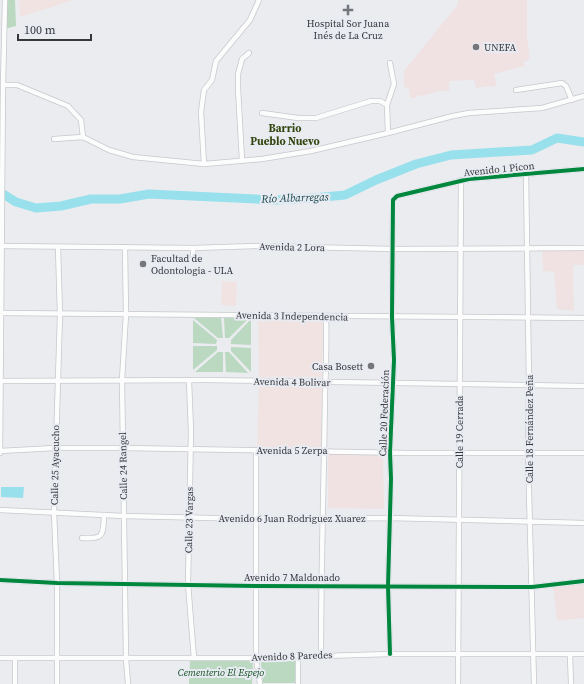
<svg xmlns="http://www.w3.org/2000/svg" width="584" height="684" font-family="'Source Serif 4',serif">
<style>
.commercial{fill:#f0e3e2}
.education{fill:#f0e2e3}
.green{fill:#bbd9c0}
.water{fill:#98e0ec}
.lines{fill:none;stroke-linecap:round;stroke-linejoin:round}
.river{stroke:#98e0ec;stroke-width:9}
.minor-casing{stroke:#c6c8cb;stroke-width:6}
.minor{stroke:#fcfcfd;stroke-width:4.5}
.cycleway-casing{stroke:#e8ebf2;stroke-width:6}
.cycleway{stroke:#00873e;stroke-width:4}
.poi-dot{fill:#75767a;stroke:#e8ebf2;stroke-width:1.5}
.labels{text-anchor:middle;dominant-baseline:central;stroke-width:4;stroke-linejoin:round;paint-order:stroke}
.poi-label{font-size:10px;fill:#36373a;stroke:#e8ebf2;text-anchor:start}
.street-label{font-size:10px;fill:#36373a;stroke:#e8ebf2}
.park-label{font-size:10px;font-style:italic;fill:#104e1c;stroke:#e8ebf2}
.neighbourhood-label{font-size:11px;font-weight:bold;fill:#354610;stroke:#e8ebf2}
.water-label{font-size:11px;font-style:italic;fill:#0b3c43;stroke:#e8ebf2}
</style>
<rect width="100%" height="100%" fill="#eaecf0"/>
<g class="commercial">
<path d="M 19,0 L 74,0 L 20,17 Z"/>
<path d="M 222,281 L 237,282 L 236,306 L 221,305 Z"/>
<path d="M 258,314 L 323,315 L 322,377 L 259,377 Z"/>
<path d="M 259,379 L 322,379 L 321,447 L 257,447 Z"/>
</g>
<g class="education">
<path d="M 458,0 L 527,0 L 527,38 L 530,58 L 528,59 L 528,61 L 524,61 L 525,66 L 494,74 L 497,86 L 490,87 L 489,86 L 476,88 L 474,80 L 449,81 L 449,91 L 440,91 L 421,96 L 416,95 L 416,98 L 410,98 L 409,89 L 404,86 L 404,71 L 458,4 Z"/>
<path d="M 542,250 L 584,251 L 584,265 L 573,265 L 574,311 L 557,309 L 554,272 L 543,271 Z"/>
<path d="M 328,452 L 383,454 L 384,509 L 328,508 Z"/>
<path d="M 584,582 L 584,618 L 557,621 L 553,585 Z"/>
</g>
<g class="green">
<path d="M 5,0 L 15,0 L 16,26 L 4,29 Z"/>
<path d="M 221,317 L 223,338 L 218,338 L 194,318 Z"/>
<path d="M 224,318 L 249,318 L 229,338 L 225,338 Z"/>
<path d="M 251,319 L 251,345 L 231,344 L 231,340 Z"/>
<path d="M 193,320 L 217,340 L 216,344 L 193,343 Z"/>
<path d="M 193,346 L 217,346 L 217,350 L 193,370 Z"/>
<path d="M 231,347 L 251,348 L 251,372 L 231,351 Z"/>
<path d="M 218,352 L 223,352 L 223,372 L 195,372 Z"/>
<path d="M 225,352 L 229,352 L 248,373 L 226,372 Z"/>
<path d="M 250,660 L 253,663 L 252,684 L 189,684 L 190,661 Z"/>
<path d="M 295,661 L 295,683 L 263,683 L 261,662 Z"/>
</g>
<path class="water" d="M 1,487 L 24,487 L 23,498 L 1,497 Z"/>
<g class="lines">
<path class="river" d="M 0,192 L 16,202 L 36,208 L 61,206 L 91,199 L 120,199 L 149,194 L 275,200 L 313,198 L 345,195 L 376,180 L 416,164 L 451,155 L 532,150 L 557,138 L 584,142"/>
<g class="minor-casing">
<g id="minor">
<path d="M 3,85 L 17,85 L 68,106 L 81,120 L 83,137"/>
<path d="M 516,90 L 562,83 L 566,86 L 572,100"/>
<path d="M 262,113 L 298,118 L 316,118 L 371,101 L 380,101 L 387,105"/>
<path d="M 388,133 L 387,105 L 394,84 L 390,63"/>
<path d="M 54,139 L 83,137 L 109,150 L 133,157 L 204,164 L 216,163 L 262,159 L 311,151 L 388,133 L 453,116 L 469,113 L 542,108 L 584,96"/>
<path d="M 242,160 L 238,89 L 238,74 L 242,59 L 249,53"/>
<path d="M 204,164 L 201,112 L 204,90 L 212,80 L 216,61 L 250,20 L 259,0"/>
<path d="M 526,174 L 529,385 L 528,453 L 534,684"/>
<path d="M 0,246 L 193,248 L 258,246 L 393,249 L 584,248"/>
<path d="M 125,247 L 126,314 L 122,380 L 126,658 L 128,684"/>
<path d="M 193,248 L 193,259"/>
<path d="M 0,313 L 584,318"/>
<path d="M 0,381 L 207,380 L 584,386"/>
<path d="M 189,381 L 191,431 L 188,584 L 194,658"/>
<path d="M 256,450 L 256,658 L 260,684"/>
<path d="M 0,451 L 55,448 L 123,448 L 409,453 L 584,453"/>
<path d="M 0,453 L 3,85 L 5,0"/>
<path d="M 0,510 L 124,516 L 256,519 L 389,518 L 584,523"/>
<path d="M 82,538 C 104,539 103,536 104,515"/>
<path d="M 0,580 L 57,583 L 256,586 L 532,587 L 584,581"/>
<path d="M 390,654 L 388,586 L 391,479 L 390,452 L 394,360 L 392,317 L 393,200 L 397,196 L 469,179 L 584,169"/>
<path d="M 321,655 C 321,567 324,480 325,392 C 326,366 327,341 326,316"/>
<path d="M 570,655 L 571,684"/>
<path d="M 298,656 L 298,684"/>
<path d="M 0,658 L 256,658 L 390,654 L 584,654"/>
<path d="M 15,684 L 15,658"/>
<path d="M 57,684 L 57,583 L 54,512 L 60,314 L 58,247"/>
<path d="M 458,684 L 461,180"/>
</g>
</g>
<use href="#minor" class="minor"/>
<g class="cycleway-casing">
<g id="cycleway">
<path d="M 0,580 L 57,583 L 256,586 L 532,587 L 584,581"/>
<path d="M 390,654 L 388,586 L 391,479 L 390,452 L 394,360 L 392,317 L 393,200 L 397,196 L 469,179 L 584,169"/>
</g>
</g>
<use href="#cycleway" class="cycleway"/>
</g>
<g class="poi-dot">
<path d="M346 4h4v4h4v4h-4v4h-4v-4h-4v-4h4z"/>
<circle cx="476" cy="47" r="4"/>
<circle cx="143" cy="264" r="4"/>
<circle cx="371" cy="366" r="4"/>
</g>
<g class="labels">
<g class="poi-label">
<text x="348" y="23" text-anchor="middle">Hospital Sor Juana<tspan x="348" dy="12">Inés de La Cruz</tspan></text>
<text x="484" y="47">UNEFA</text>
<text x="151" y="258">Facultad de<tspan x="151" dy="12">Odontologia - ULA</tspan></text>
<text x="363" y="366" text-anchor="end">Casa Bosett</text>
</g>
<g class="street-label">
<text transform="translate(499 169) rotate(-6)">Avenido 1 Picon</text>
<text transform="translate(292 247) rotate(1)">Avenida 2 Lora</text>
<text transform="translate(292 316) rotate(1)">Avenida 3 Independencia</text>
<text transform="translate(292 382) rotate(1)">Avenida 4 Bolivar</text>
<text transform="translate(384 413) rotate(-88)">Calle 20 Federación</text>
<text transform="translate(529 429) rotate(-90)">Calle 18 Fernández Peña</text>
<text transform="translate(459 432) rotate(-90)">Calle 19 Cerrada</text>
<text x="292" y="450">Avenida 5 Zerpa</text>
<text transform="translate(55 465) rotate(-89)">Calle 25 Ayacucho</text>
<text transform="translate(123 466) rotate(-91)">Calle 24 Rangel</text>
<text x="292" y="518">Avenido 6 Juan Rodriguez Xuarez</text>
<text transform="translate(189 520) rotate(-89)">Calle 23 Vargas</text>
<text x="292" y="577">Avenido 7 Maldonado</text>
<text transform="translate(292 656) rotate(-2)">Avenido 8 Paredes</text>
</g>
<g class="park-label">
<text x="221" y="672">Cementerio El Espejo</text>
</g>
<g class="neighbourhood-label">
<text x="285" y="128">Barrio<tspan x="285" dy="13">Pueblo Nuevo</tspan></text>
</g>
<g class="water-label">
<text transform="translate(295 198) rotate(-2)">Río Albarregas</text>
</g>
</g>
<path d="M18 34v6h73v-6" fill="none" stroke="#36373a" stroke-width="2"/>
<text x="24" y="34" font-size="12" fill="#36373a" stroke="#e8ebf2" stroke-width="3" paint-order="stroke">100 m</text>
</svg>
